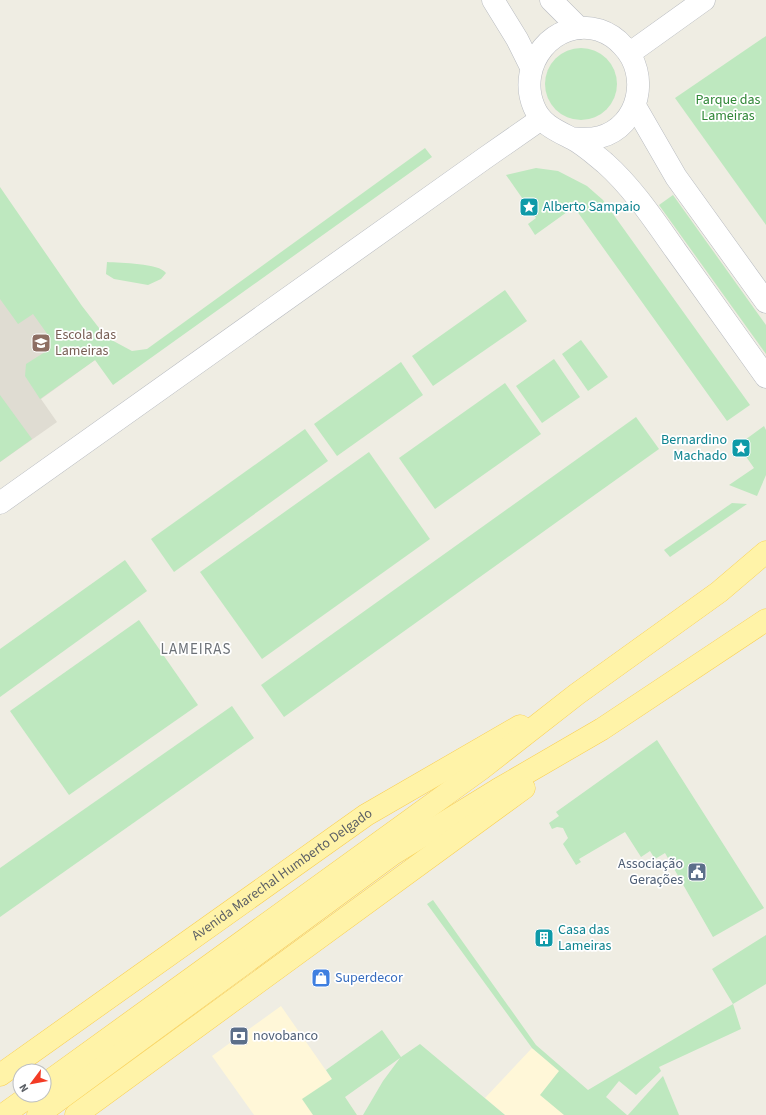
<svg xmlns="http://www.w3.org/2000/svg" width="766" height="1115" font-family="'Source Sans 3',sans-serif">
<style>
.commercial{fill:#fff7d8}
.education{fill:#dfdcd2}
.green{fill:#bee8bf}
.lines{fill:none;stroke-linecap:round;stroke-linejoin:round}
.minor-casing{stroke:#b8bbc0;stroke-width:23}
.tertiary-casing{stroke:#b8bbc0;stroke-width:23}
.primary-casing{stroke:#facf51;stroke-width:23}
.minor{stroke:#fff;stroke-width:22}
.tertiary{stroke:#fff;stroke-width:22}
.primary{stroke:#fff3a8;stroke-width:22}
.labels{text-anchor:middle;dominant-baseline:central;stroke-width:3.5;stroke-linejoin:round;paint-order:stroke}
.park-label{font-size:14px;fill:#308737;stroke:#fff}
.culture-label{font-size:14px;fill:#0d838f;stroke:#fff;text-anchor:start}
.education-label{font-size:14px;fill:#785e54;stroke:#fff;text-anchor:start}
.service-label{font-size:14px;fill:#4e5e75;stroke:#fff;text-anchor:end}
.street-label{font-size:14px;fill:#5b5f65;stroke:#fff}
.shop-label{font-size:14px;fill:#366cbe;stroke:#fff;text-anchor:start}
.neighbourhood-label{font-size:15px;letter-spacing:1px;fill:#6c7177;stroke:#fff}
</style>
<rect width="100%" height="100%" fill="#efede3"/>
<g class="commercial">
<path d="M 281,1006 L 357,1115 L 254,1115 L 212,1056 Z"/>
<path d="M 532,1048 L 560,1071 L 610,1115 L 505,1115 L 485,1098 Z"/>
</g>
<path class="education" d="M 0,226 L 95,360 L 41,399 L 57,422 L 0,462 Z"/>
<g class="green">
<path d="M 766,36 L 766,225 L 675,98 Z"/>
<circle cx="581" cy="84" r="36"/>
<path d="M 425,148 L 432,157 L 113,385 L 95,360 L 40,399 L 25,376 L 26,364 L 45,352 L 48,335 L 33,314 L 18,324 L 0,299 L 0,187 L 82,306 L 106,337 L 132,351 L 147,349 Z"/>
<path d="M 536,168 L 558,171 L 587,186 L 603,200 L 750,405 L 727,421 L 574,207 L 535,235 L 528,224 L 536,218 L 506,175 Z"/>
<path d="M 673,195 L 766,325 L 766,354 L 659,205 Z"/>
<path d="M 107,262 C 121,263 159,263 166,273 L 161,279 L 148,285 L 114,279 L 106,274 Z"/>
<path d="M 505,290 L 527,321 L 433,386 L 412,356 Z"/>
<path d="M 581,340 L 608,377 L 588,391 L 562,354 Z"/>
<path d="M 554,359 L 580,397 L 542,423 L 516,386 Z"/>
<path d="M 401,362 L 423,395 L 337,456 L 314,424 Z"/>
<path d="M 505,383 L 541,434 L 435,509 L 399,458 Z"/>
<path d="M 0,395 L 32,439 L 0,462 Z"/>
<path d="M 636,417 L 659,449 L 284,717 L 261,685 Z"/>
<path d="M 764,426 L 766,430 L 766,475 L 757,496 L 729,485 L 754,468 L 738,445 Z"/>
<path d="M 305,429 L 328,461 L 174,572 L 151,539 Z"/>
<path d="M 369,452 L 430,539 L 262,659 L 200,572 Z"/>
<path d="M 732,503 L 747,504 L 670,557 L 664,550 Z"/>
<path d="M 125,560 L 147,591 L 0,697 L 0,649 Z"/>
<path d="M 139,620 L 198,705 L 69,795 L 10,711 Z"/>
<path d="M 232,706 L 254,738 L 0,917 L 0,868 Z"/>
<path d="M 657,740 L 764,908 L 713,937 L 665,853 L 655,859 L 650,851 L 641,857 L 625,832 L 579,859 L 581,862 L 576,865 L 563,844 L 568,838 L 563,828 L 557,827 L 552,829 L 549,823 L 559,816 L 556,812 Z"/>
<path d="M 433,900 L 536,1045 L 588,1090 L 733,1004 L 712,969 L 766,935 L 766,984 L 733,1004 L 741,1029 L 659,1067 L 661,1071 L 636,1095 L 619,1081 L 606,1097 L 627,1115 L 564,1115 L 540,1095 L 559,1071 L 532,1048 L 427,904 Z"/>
<path d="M 382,1030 L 401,1057 L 420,1044 L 505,1115 L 363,1115 L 383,1081 L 400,1058 L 345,1097 L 357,1115 L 313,1115 L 302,1099 L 332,1079 L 326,1070 Z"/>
<path d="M 663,1076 L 679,1115 L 628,1115 Z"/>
</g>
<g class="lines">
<g class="minor-casing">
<g id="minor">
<path d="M 630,53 L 704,0"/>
<path d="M 0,503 L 485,158 L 541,119"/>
</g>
</g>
<g class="tertiary-casing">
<g id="tertiary">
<path d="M 493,0 L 517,39 L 531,67"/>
<path d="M 551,0 L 579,28"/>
<path d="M 635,106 L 676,177 L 766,302"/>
<path d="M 571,138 C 581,139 590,140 600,137 C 640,126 650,74 623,46 C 617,39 608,33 599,30 C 554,17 516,65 534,107 C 541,124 555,130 571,138 C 583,144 594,154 605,163 C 633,188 654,220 676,251 C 706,293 736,335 766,377"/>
</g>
</g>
<g class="primary-casing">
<g id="primary">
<path id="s1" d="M 0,1075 L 366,815 L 520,726"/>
<path d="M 44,1085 L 481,769 L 577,694 L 719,592 L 766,552"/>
<path d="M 3,1115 L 31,1095"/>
<path d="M 38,1115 L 393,854 L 497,790 L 602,729 L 766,620"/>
<path d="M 76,1115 L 524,788"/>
</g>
</g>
<use href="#minor" class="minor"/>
<use href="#tertiary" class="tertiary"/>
<use href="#primary" class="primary"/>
</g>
<defs>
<g id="sight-square" transform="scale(1)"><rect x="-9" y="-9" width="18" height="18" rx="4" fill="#0f9aa8" stroke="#fff"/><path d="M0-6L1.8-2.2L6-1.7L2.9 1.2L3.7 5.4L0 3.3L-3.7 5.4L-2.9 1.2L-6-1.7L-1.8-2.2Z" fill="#fff"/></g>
<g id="school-square" transform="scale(1)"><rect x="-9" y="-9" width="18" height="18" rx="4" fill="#8d6e63" stroke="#fff"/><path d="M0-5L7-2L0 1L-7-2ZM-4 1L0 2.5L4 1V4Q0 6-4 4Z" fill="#fff"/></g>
<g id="civic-square" transform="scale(1)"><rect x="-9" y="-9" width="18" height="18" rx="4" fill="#5c6f8a" stroke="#fff"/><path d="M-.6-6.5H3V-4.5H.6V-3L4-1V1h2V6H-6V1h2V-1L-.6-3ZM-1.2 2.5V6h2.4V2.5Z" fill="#fff"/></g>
<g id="building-square" transform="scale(1)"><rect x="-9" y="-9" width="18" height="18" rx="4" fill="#0f9aa8" stroke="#fff"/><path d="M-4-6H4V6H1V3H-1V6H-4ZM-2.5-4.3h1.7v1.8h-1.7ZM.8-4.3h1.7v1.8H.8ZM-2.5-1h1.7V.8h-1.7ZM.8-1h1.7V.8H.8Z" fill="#fff"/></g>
<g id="shop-square" transform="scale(1)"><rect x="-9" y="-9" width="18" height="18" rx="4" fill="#3f7fe0" stroke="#fff"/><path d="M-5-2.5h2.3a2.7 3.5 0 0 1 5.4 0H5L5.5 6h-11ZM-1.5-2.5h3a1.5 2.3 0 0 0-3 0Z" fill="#fff"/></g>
<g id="bank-square" transform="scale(1)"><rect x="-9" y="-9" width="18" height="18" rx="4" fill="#5c6f8a" stroke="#fff"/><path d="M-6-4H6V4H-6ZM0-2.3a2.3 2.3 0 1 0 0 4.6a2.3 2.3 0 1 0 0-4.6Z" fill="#fff"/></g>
</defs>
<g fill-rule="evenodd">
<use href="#sight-square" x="529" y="207"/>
<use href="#school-square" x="41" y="343"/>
<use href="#sight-square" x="741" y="448"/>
<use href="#civic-square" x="697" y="872"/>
<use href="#building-square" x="544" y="938"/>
<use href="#shop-square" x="321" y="978"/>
<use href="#bank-square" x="239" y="1036"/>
</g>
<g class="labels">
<g class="park-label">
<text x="728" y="100">Parque das<tspan x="728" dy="16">Lameiras</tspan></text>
</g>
<g class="culture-label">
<text x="543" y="207">Alberto Sampaio</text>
<text x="727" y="440" text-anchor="end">Bernardino<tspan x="727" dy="16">Machado</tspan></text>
<text x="558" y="930">Casa das<tspan x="558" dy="16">Lameiras</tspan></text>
</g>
<g class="education-label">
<text x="55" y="335">Escola das<tspan x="55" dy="16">Lameiras</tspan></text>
</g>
<g class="service-label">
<text x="683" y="864">Associação<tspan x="683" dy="16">Gerações</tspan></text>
<text x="253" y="1036" text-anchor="start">novobanco</text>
</g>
<g class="street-label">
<text stroke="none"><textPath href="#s1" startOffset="346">Avenida Marechal Humberto Delgado</textPath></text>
</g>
<g class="shop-label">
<text x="335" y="978">Superdecor</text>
</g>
<g class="neighbourhood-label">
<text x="196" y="649">LAMEIRAS</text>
</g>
</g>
<g transform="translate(32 1083) rotate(238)"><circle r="19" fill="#ffffff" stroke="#bdbfc1"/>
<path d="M0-3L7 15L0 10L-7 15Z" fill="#f33b25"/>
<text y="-6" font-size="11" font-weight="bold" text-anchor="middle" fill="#5b5f65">N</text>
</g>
</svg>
